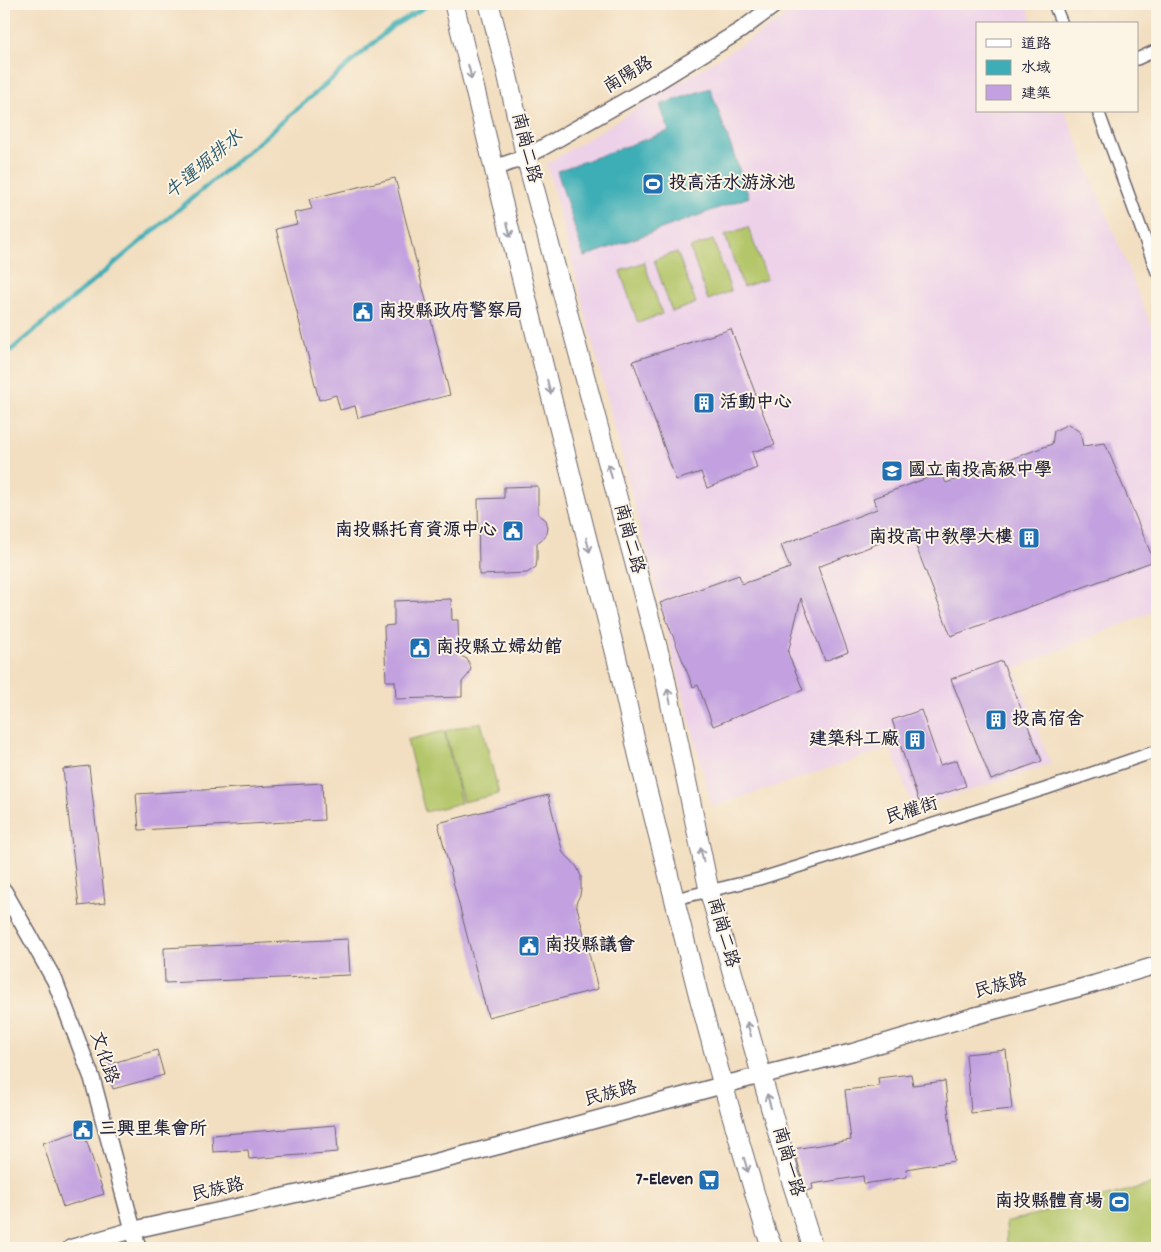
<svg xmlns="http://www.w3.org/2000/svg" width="1161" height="1252" font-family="Dekko,'LXGW WenKai TC',sans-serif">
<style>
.built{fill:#edd1e9}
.pitch{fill:#b4c66a;stroke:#6b7452}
.water{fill:#3daeb6;stroke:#306878}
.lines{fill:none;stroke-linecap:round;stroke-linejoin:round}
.stream{stroke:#3daeb6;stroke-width:4.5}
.building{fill:#c3a1e0}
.minor-casing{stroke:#6b646a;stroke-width:14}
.tertiary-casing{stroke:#6b646a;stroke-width:18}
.secondary-casing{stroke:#6b646a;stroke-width:19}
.primary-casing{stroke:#6b646a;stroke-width:21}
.minor{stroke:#fff;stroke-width:11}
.tertiary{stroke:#fff;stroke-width:15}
.secondary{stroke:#fff;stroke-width:16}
.primary{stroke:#fff;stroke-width:19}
.oneway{stroke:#9c9ca7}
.labels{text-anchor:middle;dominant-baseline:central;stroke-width:4;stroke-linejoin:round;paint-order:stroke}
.street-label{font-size:18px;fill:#22223b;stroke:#fcf5e5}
.poi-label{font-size:18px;font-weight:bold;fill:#22223b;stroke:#fcf5e5;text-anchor:start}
.water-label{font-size:19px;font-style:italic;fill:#2d5a6c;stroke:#fcf5e5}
</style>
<rect width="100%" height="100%" fill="#fcf5e5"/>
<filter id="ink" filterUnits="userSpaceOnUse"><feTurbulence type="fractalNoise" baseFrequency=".02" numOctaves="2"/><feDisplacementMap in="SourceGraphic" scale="10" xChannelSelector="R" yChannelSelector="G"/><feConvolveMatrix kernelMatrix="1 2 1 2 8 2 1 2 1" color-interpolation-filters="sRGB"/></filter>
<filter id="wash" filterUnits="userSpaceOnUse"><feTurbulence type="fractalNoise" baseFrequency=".0096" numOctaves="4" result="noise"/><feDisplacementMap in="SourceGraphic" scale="20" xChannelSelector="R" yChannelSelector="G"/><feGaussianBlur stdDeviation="1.12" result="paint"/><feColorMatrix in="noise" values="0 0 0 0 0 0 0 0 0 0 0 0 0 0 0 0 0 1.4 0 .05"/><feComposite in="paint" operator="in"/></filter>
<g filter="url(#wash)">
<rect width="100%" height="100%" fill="#f2dec0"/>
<path class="built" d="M 794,4 L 1026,4 L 1033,24 L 977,24 L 977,111 L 1065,111 L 1157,340 L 1157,610 L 1015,669 L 1051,764 L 914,809 L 890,748 L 712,807 L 547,164 L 779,21 Z"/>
<g class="pitch">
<path d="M 748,227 L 767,279 L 743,287 L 725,235 Z"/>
<path d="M 713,240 L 731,291 L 708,300 L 690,248 Z"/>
<path d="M 677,252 L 696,303 L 672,312 L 654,260 Z"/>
<path d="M 644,262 L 662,314 L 638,323 L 620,271 Z"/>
<path d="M 481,722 L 499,794 L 463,802 L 445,731 Z"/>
<path d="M 444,731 L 461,803 L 425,812 L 407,740 Z"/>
<path d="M 1157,1183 L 1157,1248 L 1007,1248 L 1006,1222 Z"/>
</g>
<path class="water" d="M 710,88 L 749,197 L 584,257 L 557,171 L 669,131 L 660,105 Z"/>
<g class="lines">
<path class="stream" d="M 4,356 L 259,142 L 393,26 L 430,4"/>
</g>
<g id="blocks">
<g class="building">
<path d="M 395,178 L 450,395 L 358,418 L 355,406 L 340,410 L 336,395 L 319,400 L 276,229 L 297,224 L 294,213 L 312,209 L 309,199 Z"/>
<path d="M 731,329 L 775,445 L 752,452 L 757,468 L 707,488 L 701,472 L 676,480 L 633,361 Z"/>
<path d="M 1068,424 L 1080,432 L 1083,446 L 1105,443 L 1154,561 L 951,636 L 910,531 L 818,567 L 848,652 L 825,661 L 801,598 L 788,653 L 803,690 L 713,726 L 698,685 L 693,687 L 660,603 L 739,575 L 742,584 L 790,568 L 781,545 L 877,509 L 873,498 L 941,473 L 946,483 L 1052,444 L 1054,431 Z"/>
<path d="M 538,486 L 538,514 L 546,520 L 548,528 L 547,533 L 545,537 L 537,543 L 537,559 L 536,567 L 527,573 L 479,575 L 478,499 L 504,498 L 504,487 Z"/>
<path d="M 451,599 L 452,620 L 458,620 L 459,655 L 467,659 L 469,663 L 471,668 L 469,674 L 462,682 L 462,697 L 396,699 L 395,681 L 386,681 L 384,626 L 394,625 L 394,601 Z"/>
<path d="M 1002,661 L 1042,761 L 991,780 L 951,679 Z"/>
<path d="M 921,710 L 940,765 L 957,760 L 966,786 L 919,802 L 892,720 Z"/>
<path d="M 89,766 L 105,903 L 79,906 L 63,769 Z"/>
<path d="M 322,783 L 324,820 L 139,830 L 136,794 Z"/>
<path d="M 548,795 L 563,853 L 570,859 L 577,867 L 581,876 L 581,888 L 580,895 L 576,903 L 598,989 L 488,1017 L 438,823 Z"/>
<path d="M 348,939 L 350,975 L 165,983 L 164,948 Z"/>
<path d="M 157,1050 L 164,1075 L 113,1089 L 106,1065 Z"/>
<path d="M 1006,1050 L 1012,1109 L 971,1113 L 966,1054 Z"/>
<path d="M 911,1074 L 913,1085 L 945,1081 L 954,1161 L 906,1169 L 907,1177 L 864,1184 L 863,1176 L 812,1184 L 813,1189 L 806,1191 L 794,1149 L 851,1140 L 845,1090 L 879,1086 L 878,1078 Z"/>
<path d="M 336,1125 L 338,1152 L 249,1159 L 248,1150 L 213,1152 L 212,1135 Z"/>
<path d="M 83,1130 L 104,1194 L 63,1207 L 43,1143 Z"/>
</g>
</g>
</g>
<g filter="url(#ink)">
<use href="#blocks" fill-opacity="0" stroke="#6b646a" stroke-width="1"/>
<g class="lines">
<g class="minor-casing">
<g id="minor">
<path d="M 1054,4 L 1062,24"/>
<path d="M 1137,59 L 1157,50"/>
<path d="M 1098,111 L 1157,272"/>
<path d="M 675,899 L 759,879 L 1045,789 L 1157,751"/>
</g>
</g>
<g class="tertiary-casing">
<g id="tertiary">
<path d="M 494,168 L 526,157 L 644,90 L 741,30 L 776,4"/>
<path d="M 4,891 L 55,981 L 92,1078 L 138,1248"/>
</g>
</g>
<g class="secondary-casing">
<path id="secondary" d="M 71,1248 L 133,1230 L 408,1169 L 502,1145 L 723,1085 L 853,1052 L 974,1016 L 1094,984 L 1157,965"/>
</g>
<g class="primary-casing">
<g id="primary">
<path d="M 454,4 L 494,168 L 617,659 L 638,754 L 698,993 L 723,1085 L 766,1232 L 773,1248"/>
<path d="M 489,4 L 506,69 L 526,157 L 664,672 L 709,890 L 790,1176 L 813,1248"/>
</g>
</g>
<use href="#minor" class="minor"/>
<use href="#tertiary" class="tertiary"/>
<use href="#secondary" class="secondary"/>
<use href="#primary" class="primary"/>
</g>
<defs><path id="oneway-shaft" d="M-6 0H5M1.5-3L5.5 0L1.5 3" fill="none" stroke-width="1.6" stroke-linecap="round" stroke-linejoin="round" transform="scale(1.25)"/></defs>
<g class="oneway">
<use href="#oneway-shaft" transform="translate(470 72) rotate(76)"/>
<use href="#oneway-shaft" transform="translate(509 230) rotate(76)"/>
<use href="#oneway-shaft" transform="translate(549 387) rotate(76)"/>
<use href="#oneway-shaft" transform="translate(610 471) rotate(-105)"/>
<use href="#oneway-shaft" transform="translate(588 545) rotate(76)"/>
<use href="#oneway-shaft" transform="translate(669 696) rotate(-102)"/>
<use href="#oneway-shaft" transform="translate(702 855) rotate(-102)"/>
<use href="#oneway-shaft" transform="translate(749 1029) rotate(-106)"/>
<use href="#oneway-shaft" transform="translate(769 1101) rotate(-106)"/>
<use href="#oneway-shaft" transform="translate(746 1165) rotate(74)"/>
</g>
</g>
<defs>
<g id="stadium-square" transform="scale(1.125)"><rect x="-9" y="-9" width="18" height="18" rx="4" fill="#1f6fb2" stroke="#fcf5e5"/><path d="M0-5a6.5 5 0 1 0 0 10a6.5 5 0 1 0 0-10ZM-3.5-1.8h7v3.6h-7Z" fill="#fff"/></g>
<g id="civic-square" transform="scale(1.125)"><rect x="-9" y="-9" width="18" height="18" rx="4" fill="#1f6fb2" stroke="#fcf5e5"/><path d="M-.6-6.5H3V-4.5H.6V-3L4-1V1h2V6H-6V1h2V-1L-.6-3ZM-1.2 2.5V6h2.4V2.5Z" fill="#fff"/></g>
<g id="building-square" transform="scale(1.125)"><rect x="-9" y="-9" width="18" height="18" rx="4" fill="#1f6fb2" stroke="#fcf5e5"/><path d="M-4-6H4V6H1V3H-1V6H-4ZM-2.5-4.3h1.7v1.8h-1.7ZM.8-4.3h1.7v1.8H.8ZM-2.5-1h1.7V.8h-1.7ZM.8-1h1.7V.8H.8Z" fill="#fff"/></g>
<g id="school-square" transform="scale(1.125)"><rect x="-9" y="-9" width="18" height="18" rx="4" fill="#1f6fb2" stroke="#fcf5e5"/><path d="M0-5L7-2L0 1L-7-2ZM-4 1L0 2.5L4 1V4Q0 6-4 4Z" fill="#fff"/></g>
<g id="supermarket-square" transform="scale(1.125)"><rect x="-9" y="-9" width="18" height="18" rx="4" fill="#1f6fb2" stroke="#fcf5e5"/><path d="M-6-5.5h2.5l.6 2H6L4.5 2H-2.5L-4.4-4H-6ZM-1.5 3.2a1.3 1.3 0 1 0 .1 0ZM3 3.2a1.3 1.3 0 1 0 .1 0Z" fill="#fff"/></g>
</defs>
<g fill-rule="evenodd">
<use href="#stadium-square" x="653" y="184"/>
<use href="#civic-square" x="363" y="312"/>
<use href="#building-square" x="704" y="403"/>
<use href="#school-square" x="892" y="471"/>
<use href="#civic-square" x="513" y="531"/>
<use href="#building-square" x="1029" y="538"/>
<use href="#civic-square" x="420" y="648"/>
<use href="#building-square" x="996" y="720"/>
<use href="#building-square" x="915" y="740"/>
<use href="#civic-square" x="529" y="946"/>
<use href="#civic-square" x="83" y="1130"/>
<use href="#supermarket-square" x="709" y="1180"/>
<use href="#stadium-square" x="1119" y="1202"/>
</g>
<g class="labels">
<g class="street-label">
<text transform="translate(629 76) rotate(-31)">南陽路</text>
<text transform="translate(525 148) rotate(76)">南崗二路</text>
<text transform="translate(628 539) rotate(75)">南崗二路</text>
<text transform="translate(912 812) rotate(-17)">民權街</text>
<text transform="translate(722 933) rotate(74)">南崗二路</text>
<text transform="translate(1001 987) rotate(-15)">民族路</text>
<text transform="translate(103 1058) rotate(71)">文化路</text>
<text transform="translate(611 1095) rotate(-15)">民族路</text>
<text transform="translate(787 1162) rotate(74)">南崗一路</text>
<text transform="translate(218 1191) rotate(-13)">民族路</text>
</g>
<g class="poi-label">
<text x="669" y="184">投高活水游泳池</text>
<text x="379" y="312">南投縣政府警察局</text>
<text x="720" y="403">活動中心</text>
<text x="908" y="471">國立南投高級中學</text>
<text x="497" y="531" text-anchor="end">南投縣托育資源中心</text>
<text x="1013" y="538" text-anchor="end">南投高中教學大樓</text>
<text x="436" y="648">南投縣立婦幼館</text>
<text x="1012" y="720">投高宿舍</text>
<text x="899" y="740" text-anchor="end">建築科工廠</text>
<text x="545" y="946">南投縣議會</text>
<text x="99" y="1130">三興里集會所</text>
<text x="693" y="1180" text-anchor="end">7-Eleven</text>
<text x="1103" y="1202" text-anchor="end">南投縣體育場</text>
</g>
<g class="water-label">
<text transform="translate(205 166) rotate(-40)">牛運堀排水</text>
</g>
</g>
<rect width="1161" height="1252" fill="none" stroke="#fcf5e5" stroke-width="20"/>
<rect x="976" y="22" width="162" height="90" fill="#fcf5e5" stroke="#a5a1a1"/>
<rect x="986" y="39" width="25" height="8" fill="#ffffff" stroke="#a5a1a1"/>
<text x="1021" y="48" font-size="15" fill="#22223b">道路</text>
<rect x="986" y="60" width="25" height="15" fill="#3daeb6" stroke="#a5a1a1"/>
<text x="1021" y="72" font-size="15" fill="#22223b">水域</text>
<rect x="986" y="85" width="25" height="15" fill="#c3a1e0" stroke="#a5a1a1"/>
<text x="1021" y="98" font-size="15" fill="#22223b">建築</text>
</svg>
